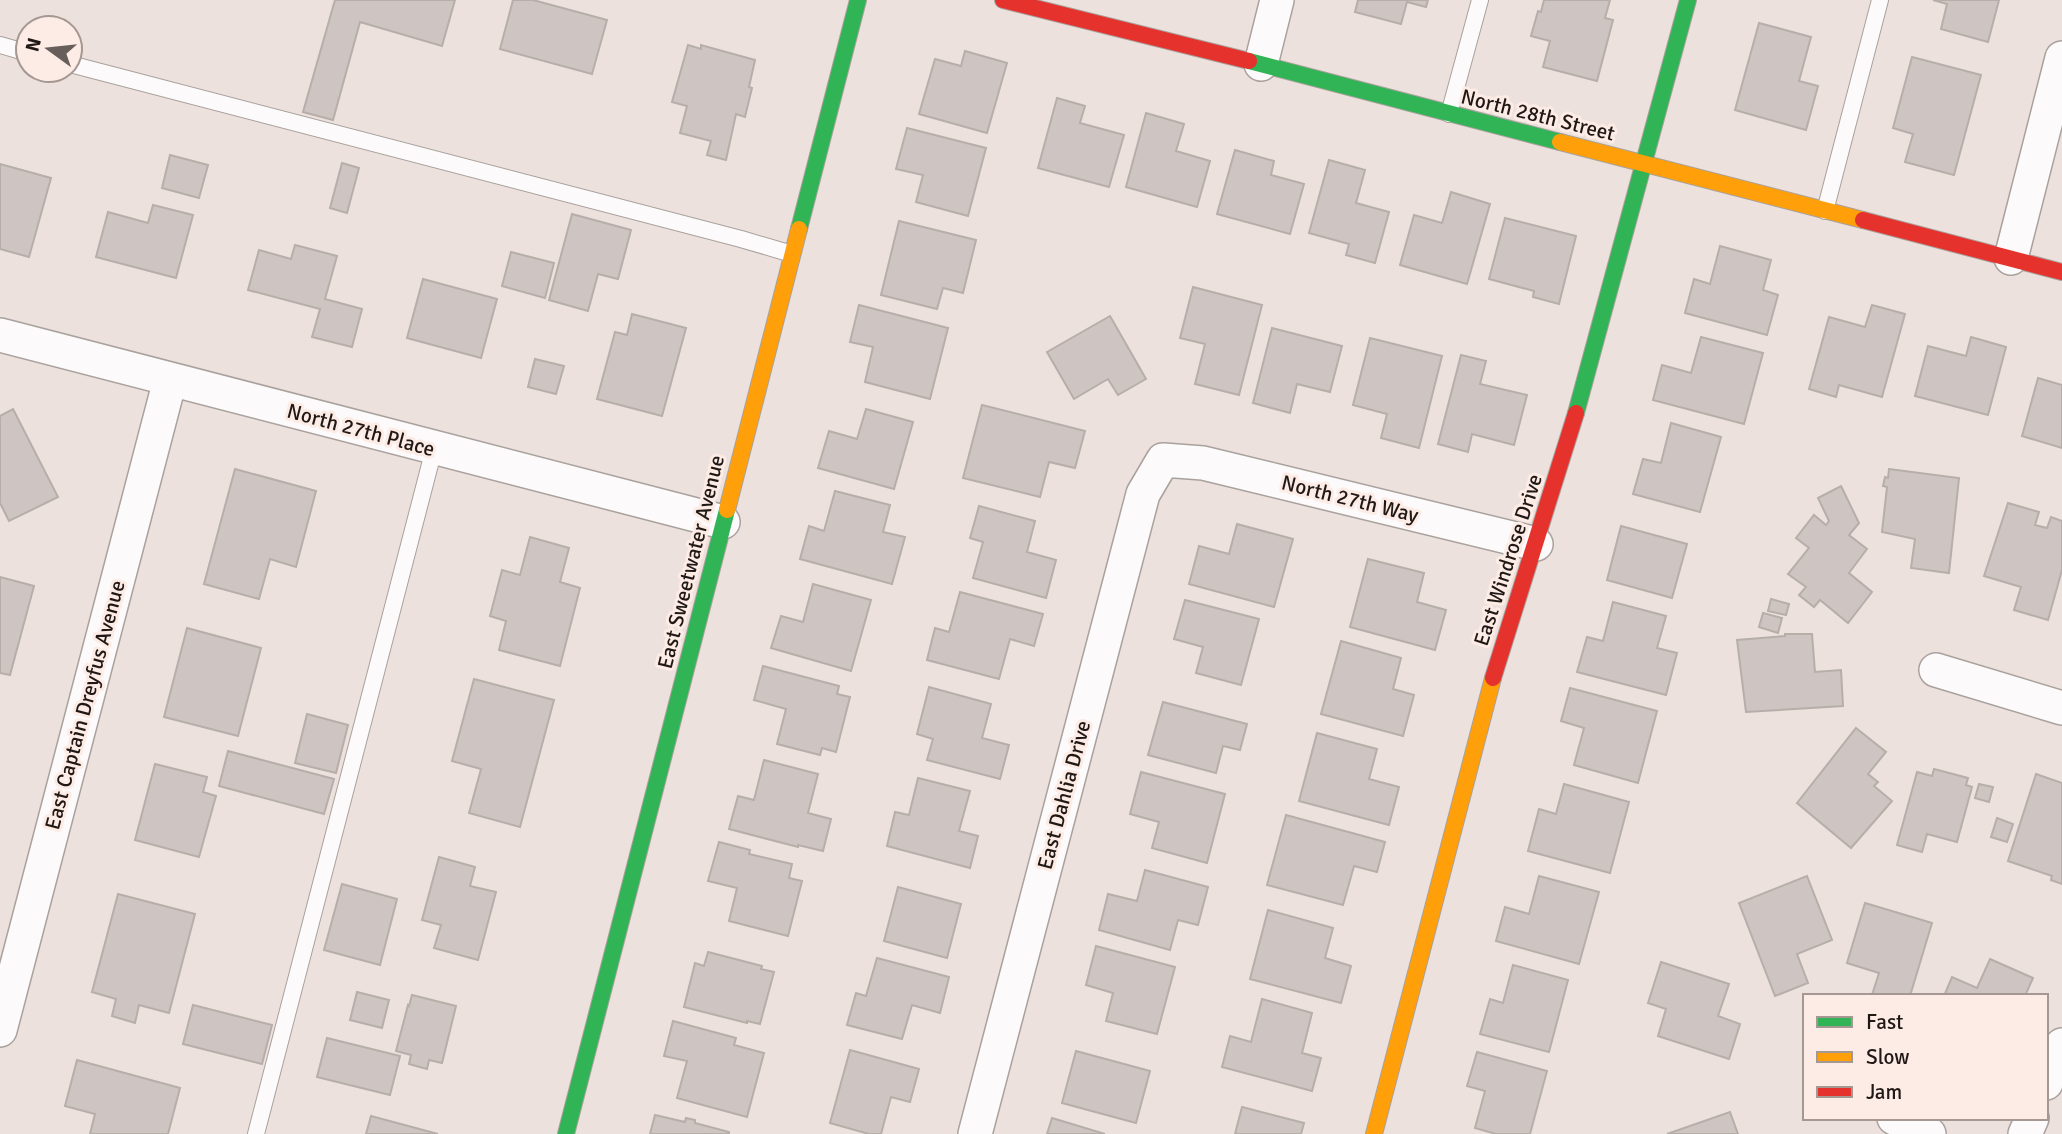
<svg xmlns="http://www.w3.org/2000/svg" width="2062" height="1134" font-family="Signika,sans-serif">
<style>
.building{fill:#cec5c2;stroke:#b7aeaa;stroke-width:2}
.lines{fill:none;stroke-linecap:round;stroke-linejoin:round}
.lane-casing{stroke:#a9a19d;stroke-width:18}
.street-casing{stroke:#a9a19d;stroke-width:36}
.fast-casing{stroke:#a9a19d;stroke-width:18}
.slow-casing{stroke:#a9a19d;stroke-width:18}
.jam-casing{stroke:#a9a19d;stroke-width:18}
.lane{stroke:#fcfafa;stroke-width:16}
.street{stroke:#fcfafa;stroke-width:33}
.fast{stroke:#30b455;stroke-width:16}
.slow{stroke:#ff9f0a;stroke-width:16}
.jam{stroke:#e5322d;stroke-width:16}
.labels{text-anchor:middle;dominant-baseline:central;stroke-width:6;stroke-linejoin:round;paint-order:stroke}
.street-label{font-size:21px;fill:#201815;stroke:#fdece5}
</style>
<rect width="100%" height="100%" fill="#ece1dc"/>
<g class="building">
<path d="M 335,0 L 455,0 L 442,46 L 360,22 L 333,120 L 303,112 Z"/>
<path d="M 513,0 L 533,0 L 607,20 L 592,74 L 500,49 Z"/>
<path d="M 1358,0 L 1428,0 L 1426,7 L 1407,2 L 1401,24 L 1355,12 Z"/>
<path d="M 1544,0 L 1610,0 L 1605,18 L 1613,20 L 1597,81 L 1543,67 L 1550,41 L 1531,36 L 1538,11 L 1541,12 Z"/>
<path d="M 1933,0 L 1999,0 L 1988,42 L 1941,29 L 1947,4 Z"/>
<path d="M 1759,23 L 1811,37 L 1799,81 L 1818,86 L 1806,130 L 1735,110 Z"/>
<path d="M 688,45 L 701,49 L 701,45 L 755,60 L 749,87 L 752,88 L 745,117 L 736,114 L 726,160 L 707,155 L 711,141 L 680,133 L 687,106 L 672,102 Z"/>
<path d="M 965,51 L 1007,63 L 987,133 L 919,114 L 935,59 L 961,66 Z"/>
<path d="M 1912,57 L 1981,75 L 1954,175 L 1905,162 L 1913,134 L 1893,128 Z"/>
<path d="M 1057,98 L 1085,106 L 1080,123 L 1124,135 L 1109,187 L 1038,168 Z"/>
<path d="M 1146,113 L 1184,124 L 1176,151 L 1210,161 L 1197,207 L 1126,187 Z"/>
<path d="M 907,128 L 986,148 L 968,216 L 916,202 L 923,175 L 896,169 Z"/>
<path d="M 1235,150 L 1274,161 L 1271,175 L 1304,184 L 1290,234 L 1217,214 Z"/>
<path d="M 170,155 L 208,165 L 199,198 L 162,188 Z"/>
<path d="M 1329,160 L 1365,170 L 1356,203 L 1389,212 L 1375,263 L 1346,255 L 1349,244 L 1309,233 Z"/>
<path d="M 342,163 L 359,168 L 347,213 L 330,208 Z"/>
<path d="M 0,164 L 51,178 L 29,257 L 0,249 Z"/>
<path d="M 1451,192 L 1490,204 L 1467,284 L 1400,265 L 1414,215 L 1442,223 Z"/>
<path d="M 153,205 L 193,215 L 176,278 L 96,257 L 108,212 L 148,223 Z"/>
<path d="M 572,214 L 631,230 L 618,279 L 598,274 L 588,311 L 549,300 Z"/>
<path d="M 1505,218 L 1576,236 L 1559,304 L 1533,297 L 1534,291 L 1489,279 Z"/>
<path d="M 899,221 L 976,240 L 963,293 L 943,288 L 937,309 L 881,295 Z"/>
<path d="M 295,245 L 337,256 L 325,299 L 362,309 L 352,347 L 312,337 L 320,309 L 248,290 L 259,250 L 291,259 Z"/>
<path d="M 1720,246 L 1771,260 L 1763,290 L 1778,295 L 1767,335 L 1685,313 L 1694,279 L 1710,284 Z"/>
<path d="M 511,252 L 554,263 L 545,298 L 502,286 Z"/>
<path d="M 423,279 L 497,299 L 481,358 L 407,338 Z"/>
<path d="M 1193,287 L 1262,305 L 1239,395 L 1195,384 L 1205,344 L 1180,338 Z"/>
<path d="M 859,305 L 948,328 L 930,399 L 865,382 L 873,347 L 850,342 Z"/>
<path d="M 1872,305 L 1905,314 L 1882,397 L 1839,385 L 1836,397 L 1809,389 L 1829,317 L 1865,327 Z"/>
<path d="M 632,314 L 686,328 L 662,416 L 597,399 L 615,332 L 627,335 Z"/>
<path d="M 1110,316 L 1146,379 L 1118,395 L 1108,379 L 1074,399 L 1047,352 Z"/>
<path d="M 1272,328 L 1342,346 L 1330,392 L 1297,384 L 1290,413 L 1253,403 Z"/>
<path d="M 1701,337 L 1763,353 L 1744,424 L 1653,400 L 1662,365 L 1691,373 Z"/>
<path d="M 1971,337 L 2006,347 L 1988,415 L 1915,396 L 1928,346 L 1966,356 Z"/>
<path d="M 1370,338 L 1442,356 L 1419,448 L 1381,438 L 1387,414 L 1353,405 Z"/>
<path d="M 1461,355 L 1486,361 L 1480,384 L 1527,395 L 1514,445 L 1472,434 L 1468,452 L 1438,444 Z"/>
<path d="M 535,359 L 564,366 L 556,394 L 528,387 Z"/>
<path d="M 2038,378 L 2062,385 L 2062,448 L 2022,436 Z"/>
<path d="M 982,405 L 1085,431 L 1075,468 L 1049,462 L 1040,497 L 963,478 Z"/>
<path d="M 13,409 L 58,497 L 9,521 L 0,503 L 0,416 Z"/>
<path d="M 866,409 L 913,422 L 894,489 L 818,468 L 829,431 L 857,439 Z"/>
<path d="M 1671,423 L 1721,437 L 1700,512 L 1633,494 L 1643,459 L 1661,463 Z"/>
<path d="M 235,469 L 316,491 L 296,567 L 270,559 L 259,599 L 204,584 Z"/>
<path d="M 1889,469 L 1959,478 L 1949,573 L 1911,568 L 1915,539 L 1882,532 L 1887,487 L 1883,486 L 1885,477 L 1888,478 Z"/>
<path d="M 1841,486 L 1859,523 L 1849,535 L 1867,549 L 1849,573 L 1872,592 L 1848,623 L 1820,600 L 1814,607 L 1799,595 L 1806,587 L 1788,574 L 1809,548 L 1796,538 L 1814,515 L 1826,525 L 1829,521 L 1818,498 Z"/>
<path d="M 835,491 L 890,505 L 883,532 L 905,537 L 892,584 L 800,559 L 809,526 L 824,531 Z"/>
<path d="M 2008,503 L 2039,512 L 2035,525 L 2047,528 L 2051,517 L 2062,521 L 2062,570 L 2048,620 L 2014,610 L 2021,587 L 1984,576 Z"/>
<path d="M 979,506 L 1035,521 L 1027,552 L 1056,560 L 1046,598 L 973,578 L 983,542 L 970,538 Z"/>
<path d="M 1237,524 L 1293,539 L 1274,607 L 1189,584 L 1199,546 L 1229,554 Z"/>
<path d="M 1621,526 L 1687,544 L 1672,598 L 1607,580 Z"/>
<path d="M 530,537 L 569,548 L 560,582 L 580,588 L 560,666 L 499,650 L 506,621 L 490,616 L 502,570 L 520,575 Z"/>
<path d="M 1368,559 L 1424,573 L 1417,602 L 1446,610 L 1435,650 L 1350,627 Z"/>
<path d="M 0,577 L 34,586 L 10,675 L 0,673 Z"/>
<path d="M 813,584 L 871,600 L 851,671 L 771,648 L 781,616 L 803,622 Z"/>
<path d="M 960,592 L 1043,614 L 1034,646 L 1010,639 L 999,679 L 927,660 L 935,628 L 949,632 Z"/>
<path d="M 1771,599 L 1789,604 L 1786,615 L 1768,611 Z"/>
<path d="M 1185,600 L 1259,619 L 1241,685 L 1196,673 L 1203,647 L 1174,639 Z"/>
<path d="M 1613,602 L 1666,616 L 1657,648 L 1677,653 L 1666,695 L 1577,672 L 1587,637 L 1603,641 Z"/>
<path d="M 1763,613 L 1782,618 L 1778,633 L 1759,627 Z"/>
<path d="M 187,628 L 261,648 L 238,736 L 164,717 Z"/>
<path d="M 1785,634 L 1812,634 L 1815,672 L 1841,670 L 1843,706 L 1746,712 L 1737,640 L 1785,636 Z"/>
<path d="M 1341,641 L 1401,658 L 1393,689 L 1414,695 L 1403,736 L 1321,714 Z"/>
<path d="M 763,666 L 839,686 L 837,694 L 850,697 L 836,752 L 822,748 L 820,755 L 777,744 L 786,709 L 754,700 Z"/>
<path d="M 474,679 L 554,700 L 520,827 L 469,813 L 481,769 L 452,761 Z"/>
<path d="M 929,687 L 991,704 L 982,738 L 1009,745 L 1000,779 L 927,760 L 933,739 L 917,734 Z"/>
<path d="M 1570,688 L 1657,711 L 1638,783 L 1574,765 L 1584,728 L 1561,721 Z"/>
<path d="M 1163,702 L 1247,724 L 1240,750 L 1223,746 L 1216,773 L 1148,755 Z"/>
<path d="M 307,714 L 348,725 L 336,773 L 295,763 Z"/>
<path d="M 1856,728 L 1886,752 L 1868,774 L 1878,782 L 1874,786 L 1892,801 L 1851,848 L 1797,803 Z"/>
<path d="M 1317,733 L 1377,749 L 1369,779 L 1399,787 L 1389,825 L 1299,801 Z"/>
<path d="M 228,751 L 334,779 L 324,814 L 219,786 Z"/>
<path d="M 764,760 L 818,774 L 808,813 L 831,819 L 823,851 L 798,845 L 798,847 L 729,829 L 738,796 L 754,800 Z"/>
<path d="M 155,764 L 207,777 L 203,792 L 216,796 L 199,857 L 135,840 Z"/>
<path d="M 1934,769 L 1968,778 L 1966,785 L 1972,787 L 1957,842 L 1927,834 L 1922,852 L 1897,845 L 1917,772 L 1932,776 Z"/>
<path d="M 1141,772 L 1225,794 L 1207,863 L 1152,848 L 1159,822 L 1130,814 Z"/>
<path d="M 2036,774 L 2062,783 L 2062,884 L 2051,880 L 2052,876 L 2008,861 Z"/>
<path d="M 918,778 L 970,791 L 959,831 L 978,836 L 970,868 L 887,846 L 895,812 L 909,815 Z"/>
<path d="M 1564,784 L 1629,802 L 1610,873 L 1528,851 L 1539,809 L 1556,814 Z"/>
<path d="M 1979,784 L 1993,787 L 1989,802 L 1975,798 Z"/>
<path d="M 1286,815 L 1385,842 L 1377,872 L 1354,866 L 1343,905 L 1267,885 Z"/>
<path d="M 1997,818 L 2013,824 L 2007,842 L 1991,837 Z"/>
<path d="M 719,842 L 750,850 L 749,854 L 792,864 L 789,878 L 802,881 L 788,936 L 729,921 L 737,888 L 708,881 Z"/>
<path d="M 439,857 L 475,867 L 470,886 L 496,892 L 478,960 L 434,948 L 441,925 L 422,920 Z"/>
<path d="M 1145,870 L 1208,887 L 1198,925 L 1178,920 L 1170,950 L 1099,930 L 1108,894 L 1137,901 Z"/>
<path d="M 1539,876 L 1599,892 L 1579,964 L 1496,941 L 1505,907 L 1529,914 Z"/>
<path d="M 1807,876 L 1832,940 L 1797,954 L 1808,983 L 1775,996 L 1739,903 Z"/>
<path d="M 342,884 L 397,899 L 380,965 L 324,950 Z"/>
<path d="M 898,887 L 961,904 L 947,958 L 884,941 Z"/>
<path d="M 118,894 L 195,914 L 169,1013 L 139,1005 L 135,1023 L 112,1016 L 116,999 L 92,992 Z"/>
<path d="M 1865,903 L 1932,923 L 1910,996 L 1872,995 L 1879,973 L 1847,963 Z"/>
<path d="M 1268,910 L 1333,928 L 1325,958 L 1351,966 L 1341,1003 L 1250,979 Z"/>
<path d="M 1096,946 L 1175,967 L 1157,1034 L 1106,1021 L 1113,993 L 1086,985 Z"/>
<path d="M 708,952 L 762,966 L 761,969 L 774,972 L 760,1024 L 747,1021 L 747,1023 L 684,1007 L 695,963 L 704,966 Z"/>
<path d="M 877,958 L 949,977 L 940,1013 L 912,1005 L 902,1039 L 847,1025 L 856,993 L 866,996 Z"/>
<path d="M 1990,959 L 2033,978 L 2025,996 L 1944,996 L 1952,977 L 1977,988 Z"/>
<path d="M 1661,962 L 1729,984 L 1718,1016 L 1740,1024 L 1729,1059 L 1658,1036 L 1666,1009 L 1648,1003 Z"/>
<path d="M 1513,965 L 1568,980 L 1549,1052 L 1480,1034 L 1490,999 L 1503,1003 Z"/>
<path d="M 357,992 L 389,1000 L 382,1028 L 350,1020 Z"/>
<path d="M 412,995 L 456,1006 L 442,1063 L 429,1060 L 427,1069 L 409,1064 L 411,1055 L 396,1051 L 408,1005 L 409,1006 Z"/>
<path d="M 1262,999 L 1312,1013 L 1302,1053 L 1321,1058 L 1312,1091 L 1222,1067 L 1230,1036 L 1251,1042 Z"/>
<path d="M 193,1005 L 272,1025 L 262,1064 L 183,1044 Z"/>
<path d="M 673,1021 L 736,1038 L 734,1045 L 764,1053 L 747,1117 L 677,1098 L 687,1061 L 664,1056 Z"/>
<path d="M 327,1038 L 400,1056 L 390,1095 L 317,1077 Z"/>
<path d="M 850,1050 L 919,1069 L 910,1102 L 891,1097 L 881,1134 L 869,1134 L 830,1123 Z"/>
<path d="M 1076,1051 L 1150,1071 L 1136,1123 L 1062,1103 Z"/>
<path d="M 1477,1052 L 1547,1071 L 1530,1134 L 1496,1134 L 1475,1128 L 1485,1091 L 1467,1086 Z"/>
<path d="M 77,1060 L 180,1088 L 168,1134 L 90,1134 L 95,1114 L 65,1106 Z"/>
<path d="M 1242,1107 L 1304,1123 L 1301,1134 L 1235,1134 Z"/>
<path d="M 1730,1112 L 1738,1134 L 1667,1134 Z"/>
<path d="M 655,1115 L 685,1122 L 686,1118 L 695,1120 L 695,1123 L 729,1132 L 729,1134 L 650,1134 Z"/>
<path d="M 371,1116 L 438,1134 L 366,1134 Z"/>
<path d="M 1052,1118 L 1105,1134 L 1047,1134 Z"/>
</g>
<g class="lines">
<g class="lane-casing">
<g id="lane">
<path d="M 0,45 L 28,53"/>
<path d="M 70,64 L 741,239 L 792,254"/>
<path d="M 1449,114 L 1480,0"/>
<path d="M 1825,211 L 1880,0"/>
<path d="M 256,1134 L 434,449"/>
</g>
</g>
<g class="street-casing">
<g id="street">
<path d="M 1261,64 L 1277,0"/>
<path d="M 2011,258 L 2062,58"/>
<path d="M 0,335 L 723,522"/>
<path d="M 1936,670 L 2062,708"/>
<path d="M 0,1030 L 170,380"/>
<path d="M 2046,1083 L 2062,1045"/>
<path d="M 1894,1118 L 1929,1134"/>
<path d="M 975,1134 L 1143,494 L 1163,460 L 1203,463 L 1536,544"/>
<path d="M 2025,1134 L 2032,1118"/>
</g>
</g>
<g class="fast-casing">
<g id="fast">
<path d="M 1249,61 L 1560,142"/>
<path d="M 799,229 L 858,0"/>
<path d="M 1576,413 L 1688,0"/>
<path d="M 566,1134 L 727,510"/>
</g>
</g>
<g class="slow-casing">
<g id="slow">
<path d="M 1560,142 L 1863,220"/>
<path d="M 727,510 L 799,229"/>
<path d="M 1374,1134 L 1493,678"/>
</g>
</g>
<g class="jam-casing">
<g id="jam">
<path d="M 1003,0 L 1249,61"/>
<path d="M 1863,220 L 2062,272"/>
<path d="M 1493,678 L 1576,413"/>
</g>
</g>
<use href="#lane" class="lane"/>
<use href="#street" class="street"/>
<use href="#fast" class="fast"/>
<use href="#slow" class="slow"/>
<use href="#jam" class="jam"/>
</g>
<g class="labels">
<g class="street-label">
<text transform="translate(1538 115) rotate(14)">North 28th Street</text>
<text transform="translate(361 430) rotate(15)">North 27th Place</text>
<text transform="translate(1350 499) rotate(14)">North 27th Way</text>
<text transform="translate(1508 560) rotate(-72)">East Windrose Drive</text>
<text transform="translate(691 562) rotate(-76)">East Sweetwater Avenue</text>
<text transform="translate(85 705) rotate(-75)">East Captain Dreyfus Avenue</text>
<text transform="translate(1064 795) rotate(-75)">East Dahlia Drive</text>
</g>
</g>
<rect x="1803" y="994" width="245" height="126" fill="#fdece5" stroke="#a59792" stroke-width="2"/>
<rect x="1817" y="1017" width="35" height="10" fill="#30b455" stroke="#a59792" stroke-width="2"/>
<text x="1866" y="1029" font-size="21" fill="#201815">Fast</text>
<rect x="1817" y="1052" width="35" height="10" fill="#ff9f0a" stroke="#a59792" stroke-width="2"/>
<text x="1866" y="1064" font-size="21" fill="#201815">Slow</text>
<rect x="1817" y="1087" width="35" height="10" fill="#e5322d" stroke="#a59792" stroke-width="2"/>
<text x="1866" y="1099" font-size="21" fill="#201815">Jam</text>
<g transform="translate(49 49) rotate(285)"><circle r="33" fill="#fdece5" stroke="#a59792" stroke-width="2"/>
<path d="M0-5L12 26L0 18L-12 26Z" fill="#675e5b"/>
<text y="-10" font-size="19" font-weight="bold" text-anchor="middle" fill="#201815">N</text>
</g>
</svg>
